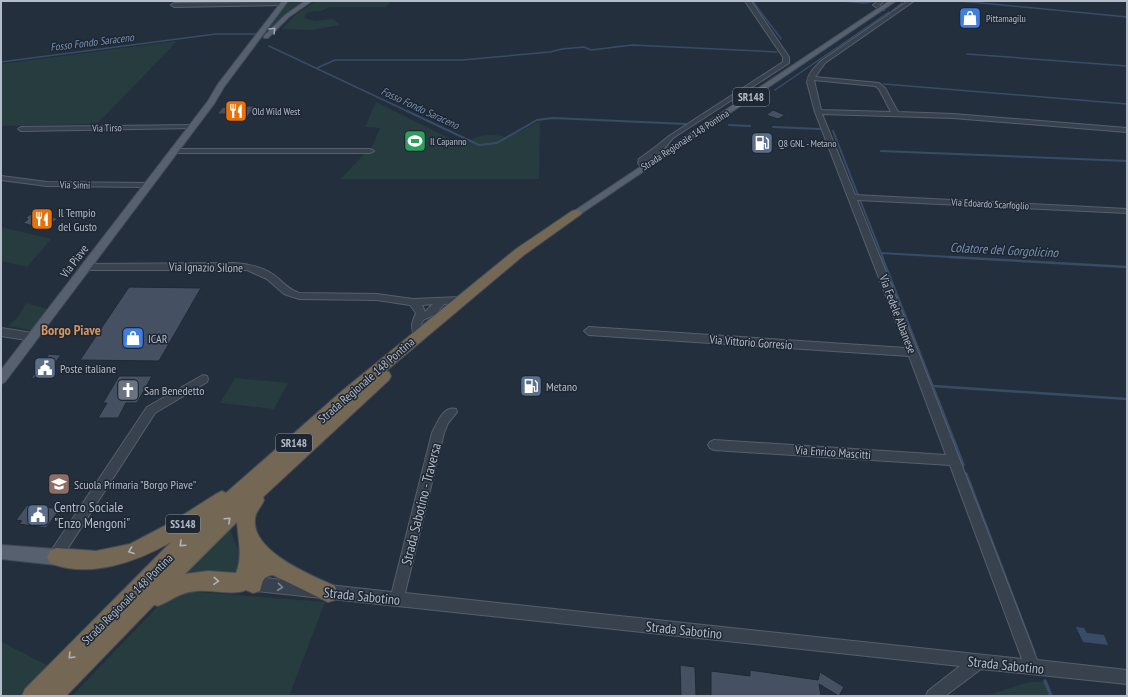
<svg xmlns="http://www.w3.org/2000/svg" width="1128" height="697" font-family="'PT Sans Narrow',sans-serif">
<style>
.green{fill:#263c3f}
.water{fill:#394c67}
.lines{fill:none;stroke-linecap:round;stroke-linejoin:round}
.stream-far3{stroke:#394c67;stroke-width:1.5}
.stream-far2{stroke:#394c67;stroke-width:2}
.stream-far1{stroke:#394c67;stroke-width:2.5}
.stream{stroke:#394c67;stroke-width:3.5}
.building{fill:#455162;stroke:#1f2835}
.minor-casing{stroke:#565f6c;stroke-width:2}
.major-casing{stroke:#414a57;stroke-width:2}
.highway-casing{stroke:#434c59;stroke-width:2}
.minor{fill:#38414e;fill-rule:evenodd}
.major{fill:#56606e;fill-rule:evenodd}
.highway{fill:#746855;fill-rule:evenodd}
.oneway{stroke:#a1aab7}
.oneway2{stroke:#aeb4bd}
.oneway3{stroke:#7c8592}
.labels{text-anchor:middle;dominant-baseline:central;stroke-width:3;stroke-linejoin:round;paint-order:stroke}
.far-poi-label{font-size:10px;fill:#b4bcc9;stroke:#1d2633;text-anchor:start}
.far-street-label{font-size:10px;fill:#b4bcc9;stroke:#1d2633}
.far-water-label{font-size:11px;font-style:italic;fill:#7c92b1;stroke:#1d2633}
.shield{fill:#1d2633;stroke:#878f9c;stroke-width:1}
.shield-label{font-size:11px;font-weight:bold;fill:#b4bcc9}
.poi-label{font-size:12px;fill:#b4bcc9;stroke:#1d2633;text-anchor:start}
.street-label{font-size:12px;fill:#b4bcc9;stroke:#1d2633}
.water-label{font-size:13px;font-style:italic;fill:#7c92b1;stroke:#1d2633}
.quarter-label{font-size:14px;font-weight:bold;fill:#d59563;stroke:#1d2633}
.near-street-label{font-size:14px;fill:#b4bcc9;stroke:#1d2633}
.near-poi-label{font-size:14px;fill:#b4bcc9;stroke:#1d2633;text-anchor:start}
</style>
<rect width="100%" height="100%" fill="#242f3e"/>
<g class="green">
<path d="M 288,1 L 306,1 C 274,21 260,39 238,69 Z"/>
<path d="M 316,1 L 391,1 L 386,7 L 330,7 L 321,11 L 308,12 L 304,18 L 316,21 L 333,19 L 340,25 L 312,30 L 282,29 L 294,16 Z"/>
<path d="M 177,41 L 97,124 L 1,126 L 1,64 Z"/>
<path d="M 376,102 L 461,144 C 477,136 490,131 507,138 L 540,121 L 539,179 L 341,179 L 365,153 L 369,153 L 380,128 L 365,127 Z"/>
<path d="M 1,227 L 51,239 L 27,267 L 1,261 Z"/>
<path d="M 26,303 L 48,309 L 31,330 L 8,326 L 18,317 Z"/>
<path d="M 235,378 L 288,383 L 274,409 L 220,403 Z"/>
<path d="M 230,526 C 235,551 247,552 232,579 L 180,576 Z"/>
<path d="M 185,591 L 325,602 L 289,696 L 72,696 L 159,605 Z"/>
<path d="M 2,642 L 52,668 L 26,696 L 1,696 L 1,644 Z"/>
<path d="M 1029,682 L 1044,682 L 1049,696 L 986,696 Z"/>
</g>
<path class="water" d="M 1076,627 L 1084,628 L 1087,633 L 1104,635 L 1108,645 L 1083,642 Z"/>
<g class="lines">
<g class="stream-far3">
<path d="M 753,1 C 762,15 772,26 781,39"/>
<path d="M 842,1 L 865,3 L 876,1"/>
<path d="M 960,1 L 1127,17"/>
<path d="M 892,11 L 902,3"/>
<path d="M 269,46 L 409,112"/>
<path d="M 967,54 L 1127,66"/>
<path d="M 1,62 L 216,34 L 256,34"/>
<path d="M 317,68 L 335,60 L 462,60 L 550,52 L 562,49 L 584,47 L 591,50 L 632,45 L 777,52"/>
<path d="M 884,84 L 1127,104"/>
<path d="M 775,90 L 889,12"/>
</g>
<g class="stream-far2">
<path d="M 407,111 L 479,145 L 497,143 L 537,120 L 553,118 L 686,124"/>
<path d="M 729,125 L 750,126"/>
<path d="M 773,127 L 820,129"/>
<path d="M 833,131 L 858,195"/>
<path d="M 881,151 L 1127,161"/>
<path d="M 860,200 L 883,258"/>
<path d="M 881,253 L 968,258"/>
</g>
<g class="stream-far1">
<path d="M 882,257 L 957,448"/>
<path d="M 950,257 L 1127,267"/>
<path d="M 933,386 L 1127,399"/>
</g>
<g class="stream">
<path d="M 956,447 L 963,465"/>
<path d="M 966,474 L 1034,653"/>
<path d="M 1045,681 L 1051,696"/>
</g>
</g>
<g class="building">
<path d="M 248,106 L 255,106 L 247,117 L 231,117 L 232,114 L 217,114 L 223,107 L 246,107 Z"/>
<path d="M 773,110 L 785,115 L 778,119 L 766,115 Z"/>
<path d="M 36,211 L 58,219 L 47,226 L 39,223 L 33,226 L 23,223 L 28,219 L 25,218 Z"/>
<path d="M 129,287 L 201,288 L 159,361 L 80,360 Z"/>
<path d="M 49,354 L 61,355 L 44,378 L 31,378 Z"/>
<path d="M 119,376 L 152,376 L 137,403 L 126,403 L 118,418 L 98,418 L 107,403 L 103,403 Z"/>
<path d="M 27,505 L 60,509 L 46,528 L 19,524 L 22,521 L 16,520 Z"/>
<path d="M 680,665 L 695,667 L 696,696 L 681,696 Z"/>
<path d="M 750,670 L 818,680 L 820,672 L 844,687 L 839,696 L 819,684 L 821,696 L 711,696 L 711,671 L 750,676 Z"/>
</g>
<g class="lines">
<g class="minor-casing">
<g id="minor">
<path d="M 745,1 L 751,1 L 789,57 L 789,63 L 673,138 L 664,149 L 646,162 L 649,166 L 648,168 L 642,168 L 638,163 L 639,159 L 658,145 L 669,136 L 783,62 L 783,57 Z"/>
<path d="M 878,1 L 884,1 L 879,5 L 884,8 L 884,10 L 880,10 L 873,5 Z"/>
<path d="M 908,1 L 914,1 L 825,63 L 815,77 L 879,83 L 885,88 L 898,112 L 953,114 L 1127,128 L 1127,132 L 953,118 L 822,114 L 855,195 L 1127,209 L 1127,213 L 857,200 L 918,352 L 1037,660 L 1127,670 L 1127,684 L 981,669 L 945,696 L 926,696 L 928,691 L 960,666 L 248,590 L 243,588 L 241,583 L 243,578 L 248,576 L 392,592 L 432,433 C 437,424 443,405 456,409 L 457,412 L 448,423 L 444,433 L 405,593 L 1022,659 L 950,465 L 714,450 L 710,448 L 708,445 L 710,442 L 714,440 L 946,455 L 909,356 L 589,335 L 584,331 L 589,327 L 906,348 L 815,112 L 807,82 C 808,74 814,68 821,61 ZM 814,80 L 875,86 L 879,89 L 891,112 L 821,110 Z"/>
<path d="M 283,2 L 285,3 L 285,5 L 174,7 L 171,5 L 174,3 Z"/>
<path d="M 193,125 L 196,127 L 195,128 L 21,131 L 18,129 L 21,127 Z"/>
<path d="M 171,149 L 370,149 L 374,151 L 370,153 L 174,153 L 170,151 Z"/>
<path d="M 1,176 L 47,182 L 149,183 L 153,185 L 149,187 L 47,186 L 1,180 Z"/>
<path d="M 235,263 C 249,264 262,267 274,275 C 283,282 288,289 299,293 L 377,294 L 413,299 L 460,297 L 465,300 L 460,303 L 444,304 L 436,314 L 423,320 L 421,325 L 423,335 L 421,338 L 415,338 C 410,328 412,322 416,313 L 410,305 L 377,300 L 299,299 L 284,294 L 267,279 L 247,270 L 86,270 L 82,267 L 86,264 ZM 433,304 L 425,312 L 422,305 Z"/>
<path d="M 1,328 L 33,333 L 36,334 L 38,337 L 36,340 L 33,341 L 1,336 Z"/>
<path d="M 203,375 L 207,376 L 208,379 L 207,382 L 155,413 L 59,562 L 54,564 L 49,562 L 48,558 L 49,554 L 147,407 Z"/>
</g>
</g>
<g class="major-casing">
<g id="major">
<path d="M 282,1 L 288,1 L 224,87 L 214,104 L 5,382 L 1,384 L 1,370 L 208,101 L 218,84 Z"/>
<path d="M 305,1 L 312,1 L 289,17 L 268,38 L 264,38 L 264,36 L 285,15 Z"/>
<path d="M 889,1 L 896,1 L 579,215 L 576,216 L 571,213 Z"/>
<path d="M 1,545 L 56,549 L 61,552 L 64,557 L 61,562 L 56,565 L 1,559 Z"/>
</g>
</g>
<g class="highway-casing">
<path id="highway" d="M 576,210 L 580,211 L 582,213 L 580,215 L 524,255 L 386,371 L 389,372 L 391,376 L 389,380 L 263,497 L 264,500 C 262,506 255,512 255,519 C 251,551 310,575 335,586 L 337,593 L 335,600 L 328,602 L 273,575 C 262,576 263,582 260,591 L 253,593 L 246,590 C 233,596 211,589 196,591 C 178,593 173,600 158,606 L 154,605 L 66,696 L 22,696 L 25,689 L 171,542 C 137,562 88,579 50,563 L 47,557 L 50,551 L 56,548 L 96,551 L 130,544 L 172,522 L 216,494 L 222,491 L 226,493 L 342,391 L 516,249 L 572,211 ZM 237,522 C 238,539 243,556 236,573 L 208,571 L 185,574 Z"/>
</g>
<use href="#minor" class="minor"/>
<use href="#major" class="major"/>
<use href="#highway" class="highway"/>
</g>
<defs><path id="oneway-chevron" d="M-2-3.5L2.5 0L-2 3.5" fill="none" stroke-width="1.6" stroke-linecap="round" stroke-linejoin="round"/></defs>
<use class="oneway" href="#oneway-chevron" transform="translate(273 30) rotate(-45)"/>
<g class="oneway2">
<use href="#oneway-chevron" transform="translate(228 520) rotate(-43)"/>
<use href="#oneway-chevron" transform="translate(182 544) rotate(138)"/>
<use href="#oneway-chevron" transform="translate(131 551) rotate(160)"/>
<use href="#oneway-chevron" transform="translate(216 581) rotate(3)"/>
<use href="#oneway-chevron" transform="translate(71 656) rotate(134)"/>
</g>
<use class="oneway3" href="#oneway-chevron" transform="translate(280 587) rotate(6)"/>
<defs>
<g id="shop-square" transform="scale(1.15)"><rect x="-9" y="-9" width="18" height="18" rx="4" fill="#3f7fe0" stroke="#1d2633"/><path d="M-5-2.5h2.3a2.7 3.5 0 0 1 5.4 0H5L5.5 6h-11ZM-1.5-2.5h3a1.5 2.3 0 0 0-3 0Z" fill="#fff"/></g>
<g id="restaurant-square" transform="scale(1.15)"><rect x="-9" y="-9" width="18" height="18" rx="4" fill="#e8710a" stroke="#1d2633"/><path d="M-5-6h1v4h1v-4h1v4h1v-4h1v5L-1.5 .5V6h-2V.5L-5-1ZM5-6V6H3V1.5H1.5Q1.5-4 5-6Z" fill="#fff"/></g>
<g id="stadium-square" transform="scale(1.15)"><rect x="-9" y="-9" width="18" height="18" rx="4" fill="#2e9e5b" stroke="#1d2633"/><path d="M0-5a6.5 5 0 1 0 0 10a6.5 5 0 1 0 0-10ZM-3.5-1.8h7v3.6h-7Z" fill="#fff"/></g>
<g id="fuel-square" transform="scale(1.15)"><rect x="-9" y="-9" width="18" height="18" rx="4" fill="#5c6f8a" stroke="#1d2633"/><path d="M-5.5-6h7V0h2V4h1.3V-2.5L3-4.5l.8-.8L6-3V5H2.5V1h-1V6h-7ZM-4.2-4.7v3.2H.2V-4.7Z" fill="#fff"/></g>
<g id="civic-square" transform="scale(1.15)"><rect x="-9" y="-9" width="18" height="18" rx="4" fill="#5c6f8a" stroke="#1d2633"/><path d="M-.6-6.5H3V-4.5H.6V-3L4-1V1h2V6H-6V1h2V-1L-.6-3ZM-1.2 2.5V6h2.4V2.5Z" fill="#fff"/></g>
<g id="church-square" transform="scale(1.15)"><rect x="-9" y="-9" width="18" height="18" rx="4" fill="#6b7280" stroke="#1d2633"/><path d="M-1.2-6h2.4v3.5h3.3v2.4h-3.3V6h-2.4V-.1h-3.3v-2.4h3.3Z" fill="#fff"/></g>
<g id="school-square" transform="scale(1.15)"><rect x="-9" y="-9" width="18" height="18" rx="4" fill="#8d6e63" stroke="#1d2633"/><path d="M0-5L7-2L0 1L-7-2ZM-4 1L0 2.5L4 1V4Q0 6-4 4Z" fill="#fff"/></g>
</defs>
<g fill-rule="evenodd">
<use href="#shop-square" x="970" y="18"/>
<use href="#restaurant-square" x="236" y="111"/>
<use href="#stadium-square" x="415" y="141"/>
<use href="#fuel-square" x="762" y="143"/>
<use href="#restaurant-square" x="42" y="219"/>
<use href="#shop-square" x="133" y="338"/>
<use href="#civic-square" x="45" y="368"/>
<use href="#fuel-square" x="531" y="386"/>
<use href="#church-square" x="128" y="390"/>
<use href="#school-square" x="59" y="484"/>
<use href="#civic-square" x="38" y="515"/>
</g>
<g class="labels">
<g class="far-poi-label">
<text x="986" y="18">Pittamagilu</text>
<text x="252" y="111">Old Wild West</text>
<text x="430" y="141">Il Capanno</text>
<text x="778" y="143">Q8 GNL - Metano</text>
</g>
<g class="far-street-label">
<text transform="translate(107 128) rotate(-1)">Via Tirso</text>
<text transform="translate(685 140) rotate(-33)">Strada Regionale 148 Pontina</text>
<text transform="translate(75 185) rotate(1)">Via Sinni</text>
<text transform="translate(990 204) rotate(3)">Via Edoardo Scarfoglio</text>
</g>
<g class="far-water-label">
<text transform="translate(92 42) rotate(-7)">Fosso Fondo Saraceno</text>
<text transform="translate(420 108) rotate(25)">Fosso Fondo Saraceno</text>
</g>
<g class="shield">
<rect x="733" y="88" width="36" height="18" rx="3"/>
<rect x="276" y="434" width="36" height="18" rx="3"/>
<rect x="166" y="515" width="34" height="18" rx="3"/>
</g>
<g class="shield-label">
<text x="751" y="97">SR148</text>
<text x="294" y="443">SR148</text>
<text x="183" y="524">SS148</text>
</g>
<g class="poi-label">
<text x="58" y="212">Il Tempio<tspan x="58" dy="14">del Gusto</tspan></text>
<text x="148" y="338">ICAR</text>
<text x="60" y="368">Poste italiane</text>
<text x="546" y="386">Metano</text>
<text x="144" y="390">San Benedetto</text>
<text x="74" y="484">Scuola Primaria "Borgo Piave"</text>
</g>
<g class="street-label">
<text transform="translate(74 261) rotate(-53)">Via Piave</text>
<text transform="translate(206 267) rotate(1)">Via Ignazio Silone</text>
<text transform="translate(898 314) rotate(69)">Via Fedele Albanese</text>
<text transform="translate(751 342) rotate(4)">Via Vittorio Gorresio</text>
<text transform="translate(366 380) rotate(-41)">Strada Regionale 148 Pontina</text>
<text transform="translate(833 452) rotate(4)">Via Enrico Mascitti</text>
<text transform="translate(127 599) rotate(-45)">Strada Regionale 148 Pontina</text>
</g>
<g class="water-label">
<text transform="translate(1004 250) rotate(3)">Colatore del Gorgolicino</text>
</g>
<g class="quarter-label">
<text x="71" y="330">Borgo Piave</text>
</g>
<g class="near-street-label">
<text transform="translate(421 504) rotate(-76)">Strada Sabotino - Traversa</text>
<text transform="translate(362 596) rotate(6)">Strada Sabotino</text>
<text transform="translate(684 630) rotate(6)">Strada Sabotino</text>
<text transform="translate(1006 665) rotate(6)">Strada Sabotino</text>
</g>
<g class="near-poi-label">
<text x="54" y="507">Centro Sociale<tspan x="54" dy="16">"Enzo Mengoni"</tspan></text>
</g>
</g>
<rect width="1128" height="697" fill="none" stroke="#b4bcc9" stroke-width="4"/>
</svg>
